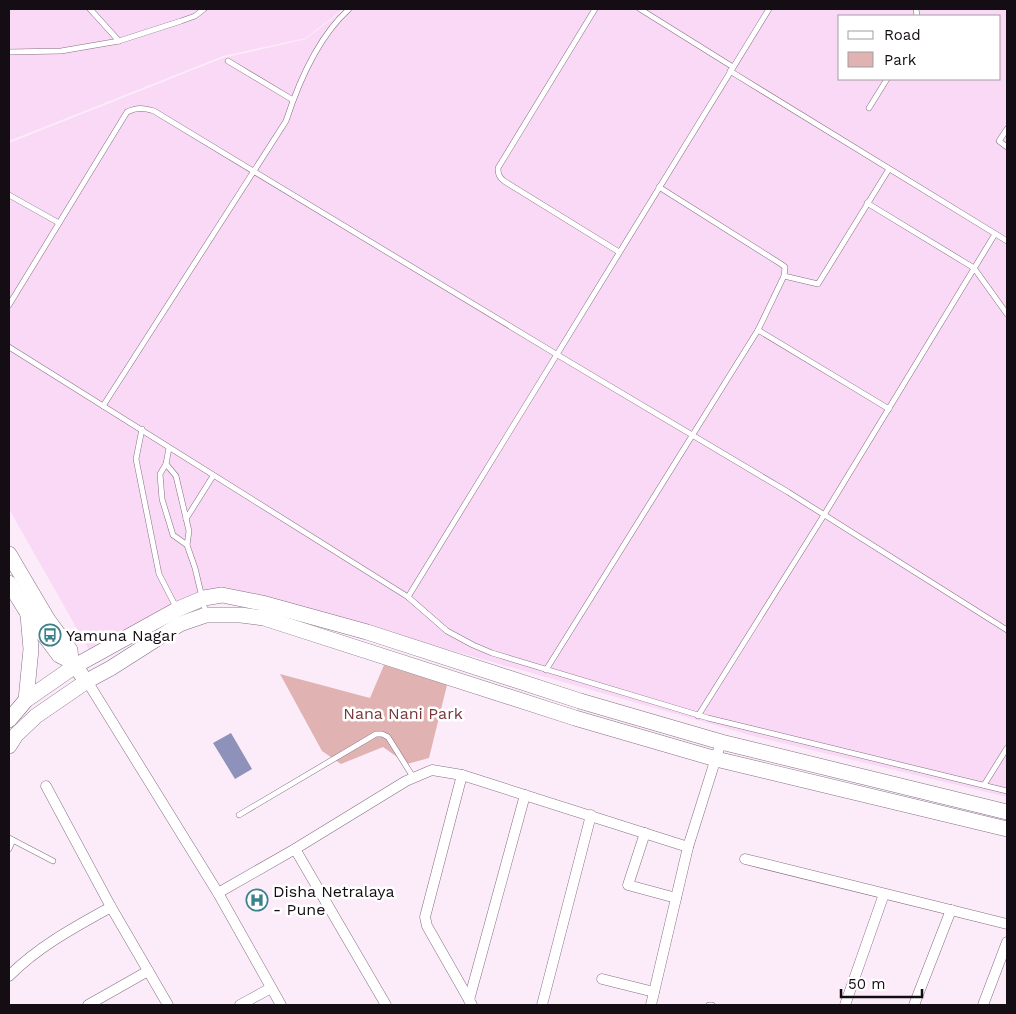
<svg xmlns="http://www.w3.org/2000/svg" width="1016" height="1014" font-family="'Work Sans',sans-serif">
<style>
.built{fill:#f9d9f6;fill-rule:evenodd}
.green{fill:#e0b2b2}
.water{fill:#8e91ba}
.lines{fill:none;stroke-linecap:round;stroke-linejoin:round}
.lane-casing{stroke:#866f84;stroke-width:6}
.street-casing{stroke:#866f84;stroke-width:11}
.primary-casing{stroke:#866f84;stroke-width:16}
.lane{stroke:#fff;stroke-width:5}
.street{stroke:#fff;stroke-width:10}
.primary{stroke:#fff;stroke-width:15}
.labels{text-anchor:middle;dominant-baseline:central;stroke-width:5;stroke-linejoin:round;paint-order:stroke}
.poi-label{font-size:16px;fill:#150d14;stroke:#fff;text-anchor:start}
.park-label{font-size:16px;fill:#76363a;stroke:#fff}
</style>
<rect width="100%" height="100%" fill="#fcecfa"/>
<g class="built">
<path d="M 9,9 L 343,9 L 306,38 L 223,56 L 9,141 Z"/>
<path d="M 345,9 L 1007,9 L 1007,797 L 753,736 L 250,593 L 213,592 L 93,657 L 9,509 L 9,143 L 223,58 L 306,39 ZM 840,16 L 1000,16 L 1000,79 L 840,79 Z"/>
</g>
<path class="green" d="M 384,665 L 447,685 L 429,758 L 407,764 L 383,747 L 341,764 L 322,751 L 280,674 L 370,698 Z"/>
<path class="water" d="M 231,733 L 252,769 L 235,779 L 213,743 Z"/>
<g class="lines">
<g class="lane-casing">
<g id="lane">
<path d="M 90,9 L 119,41"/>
<path d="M 595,9 L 498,168 C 498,174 499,177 504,181 L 619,252"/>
<path d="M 640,9 L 733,67"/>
<path d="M 916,9 L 917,16"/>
<path d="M 9,52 L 61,51 L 119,41 L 181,21 L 195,16 L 204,9"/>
<path d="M 228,61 L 293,100"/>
<path d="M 730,71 L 1007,241"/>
<path d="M 869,108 L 887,79"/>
<path d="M 1007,129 L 999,141 L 1007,147"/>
<path d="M 9,195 L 59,223"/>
<path d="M 867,203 L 974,268 L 1007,314"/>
<path d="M 784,276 L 818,284 L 889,169"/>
<path d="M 9,305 L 127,112 C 137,107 144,108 154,111 L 556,354 L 788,492 L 1007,630"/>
<path d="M 758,330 L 889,409"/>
<path d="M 9,347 L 408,597 L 447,631 L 473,645 L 492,653 L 708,718 L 1007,791"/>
<path d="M 103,406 L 286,121 C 299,81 318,37 349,9"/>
<path d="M 142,429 L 136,459 L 159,574 L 176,607"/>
<path d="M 169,448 L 166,464 L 176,476 L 189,531 L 187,545 L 195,568 L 206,614"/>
<path d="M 166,464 L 160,474 L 162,499 L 173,535 L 187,545"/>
<path d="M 186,519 L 213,476"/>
<path d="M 408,597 L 769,9"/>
<path d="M 546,670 L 758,330 L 784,276 L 785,267 L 781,264 L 659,187"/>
<path d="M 698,716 L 824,515 L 995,234"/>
<path d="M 984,785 L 1007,748"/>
<path d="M 239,815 L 376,734 L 382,734 L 388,737 L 413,777"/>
<path d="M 9,838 L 53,861"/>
<path d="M 9,849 L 13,840"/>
<path d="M 709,1005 L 712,1005"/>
</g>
</g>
<g class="street-casing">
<g id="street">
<path d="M 87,681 L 218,893 L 281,1005"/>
<path d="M 462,775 L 425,917 L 427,926 L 472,1005"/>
<path d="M 46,786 L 111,907 L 168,1005"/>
<path d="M 645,833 L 628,885 L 676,898"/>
<path d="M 295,849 L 386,1005"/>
<path d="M 745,859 L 1007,924"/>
<path d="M 218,893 L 295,849 L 406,781 L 432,770 L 462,775 L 688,847"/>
<path d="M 9,976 C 39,946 75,927 111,907"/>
<path d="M 602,979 L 654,992"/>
<path d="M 469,1000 L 525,795"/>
<path d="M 88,1005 L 148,971"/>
<path d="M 240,1005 L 271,988"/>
<path d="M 542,1005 L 591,815"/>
<path d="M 651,1005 L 688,847 L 721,742"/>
<path d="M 845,1005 L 884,894"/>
<path d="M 914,1005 L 951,910"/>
<path d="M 983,1005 L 1007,942"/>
</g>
</g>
<g class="primary-casing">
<g id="primary">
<path d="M 9,554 L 48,620 L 70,650 L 71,661"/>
<path d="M 9,583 L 27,612 L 59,655 L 71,661 L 81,674"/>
<path d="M 26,700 L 31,649 L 28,615"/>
<path d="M 9,720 L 26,700 L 75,666 L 178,609 L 204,598 L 222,595 L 262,603 L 367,632 L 580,701 L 721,742 L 1007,812"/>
<path d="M 9,746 L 16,735 L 36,716 L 87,681 L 111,668 L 180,624 L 206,615 L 241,615 L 264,618 L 575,718 L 716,759 L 1007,829"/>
</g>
</g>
<use href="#lane" class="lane"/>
<use href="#street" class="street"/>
<use href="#primary" class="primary"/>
</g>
<defs>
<g id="bus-ring" transform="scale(1.125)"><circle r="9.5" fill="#fff" stroke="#3c828c" stroke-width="1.5"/><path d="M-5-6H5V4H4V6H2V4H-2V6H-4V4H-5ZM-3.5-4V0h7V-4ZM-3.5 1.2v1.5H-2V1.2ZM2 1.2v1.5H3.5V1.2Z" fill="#3c828c"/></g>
<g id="hospital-ring" transform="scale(1.125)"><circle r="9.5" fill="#fff" stroke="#3c828c" stroke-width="1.5"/><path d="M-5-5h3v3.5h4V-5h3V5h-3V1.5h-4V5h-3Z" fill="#3c828c"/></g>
</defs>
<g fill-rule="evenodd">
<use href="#bus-ring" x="50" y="635"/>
<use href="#hospital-ring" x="257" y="900"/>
</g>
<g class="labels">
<g class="poi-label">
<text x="66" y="635">Yamuna Nagar</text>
<text x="273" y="891">Disha Netralaya<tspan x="273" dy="18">- Pune</tspan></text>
</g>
<g class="park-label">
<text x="403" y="713">Nana Nani Park</text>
</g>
</g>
<rect width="1016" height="1014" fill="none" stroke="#150d14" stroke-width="20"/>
<rect x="838" y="15" width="162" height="65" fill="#ffffff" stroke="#a19ea1"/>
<rect x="848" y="31" width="25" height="8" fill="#ffffff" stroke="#a19ea1"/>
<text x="884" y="40" font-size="15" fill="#150d14">Road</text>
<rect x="848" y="52" width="25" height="15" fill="#e0b2b2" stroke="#a19ea1"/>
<text x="884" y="65" font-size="15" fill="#150d14">Park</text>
<path d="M841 989v8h81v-8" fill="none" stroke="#150d14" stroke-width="2.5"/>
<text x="848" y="989" font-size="15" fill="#150d14" stroke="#ffffff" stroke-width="4" paint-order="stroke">50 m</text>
</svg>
